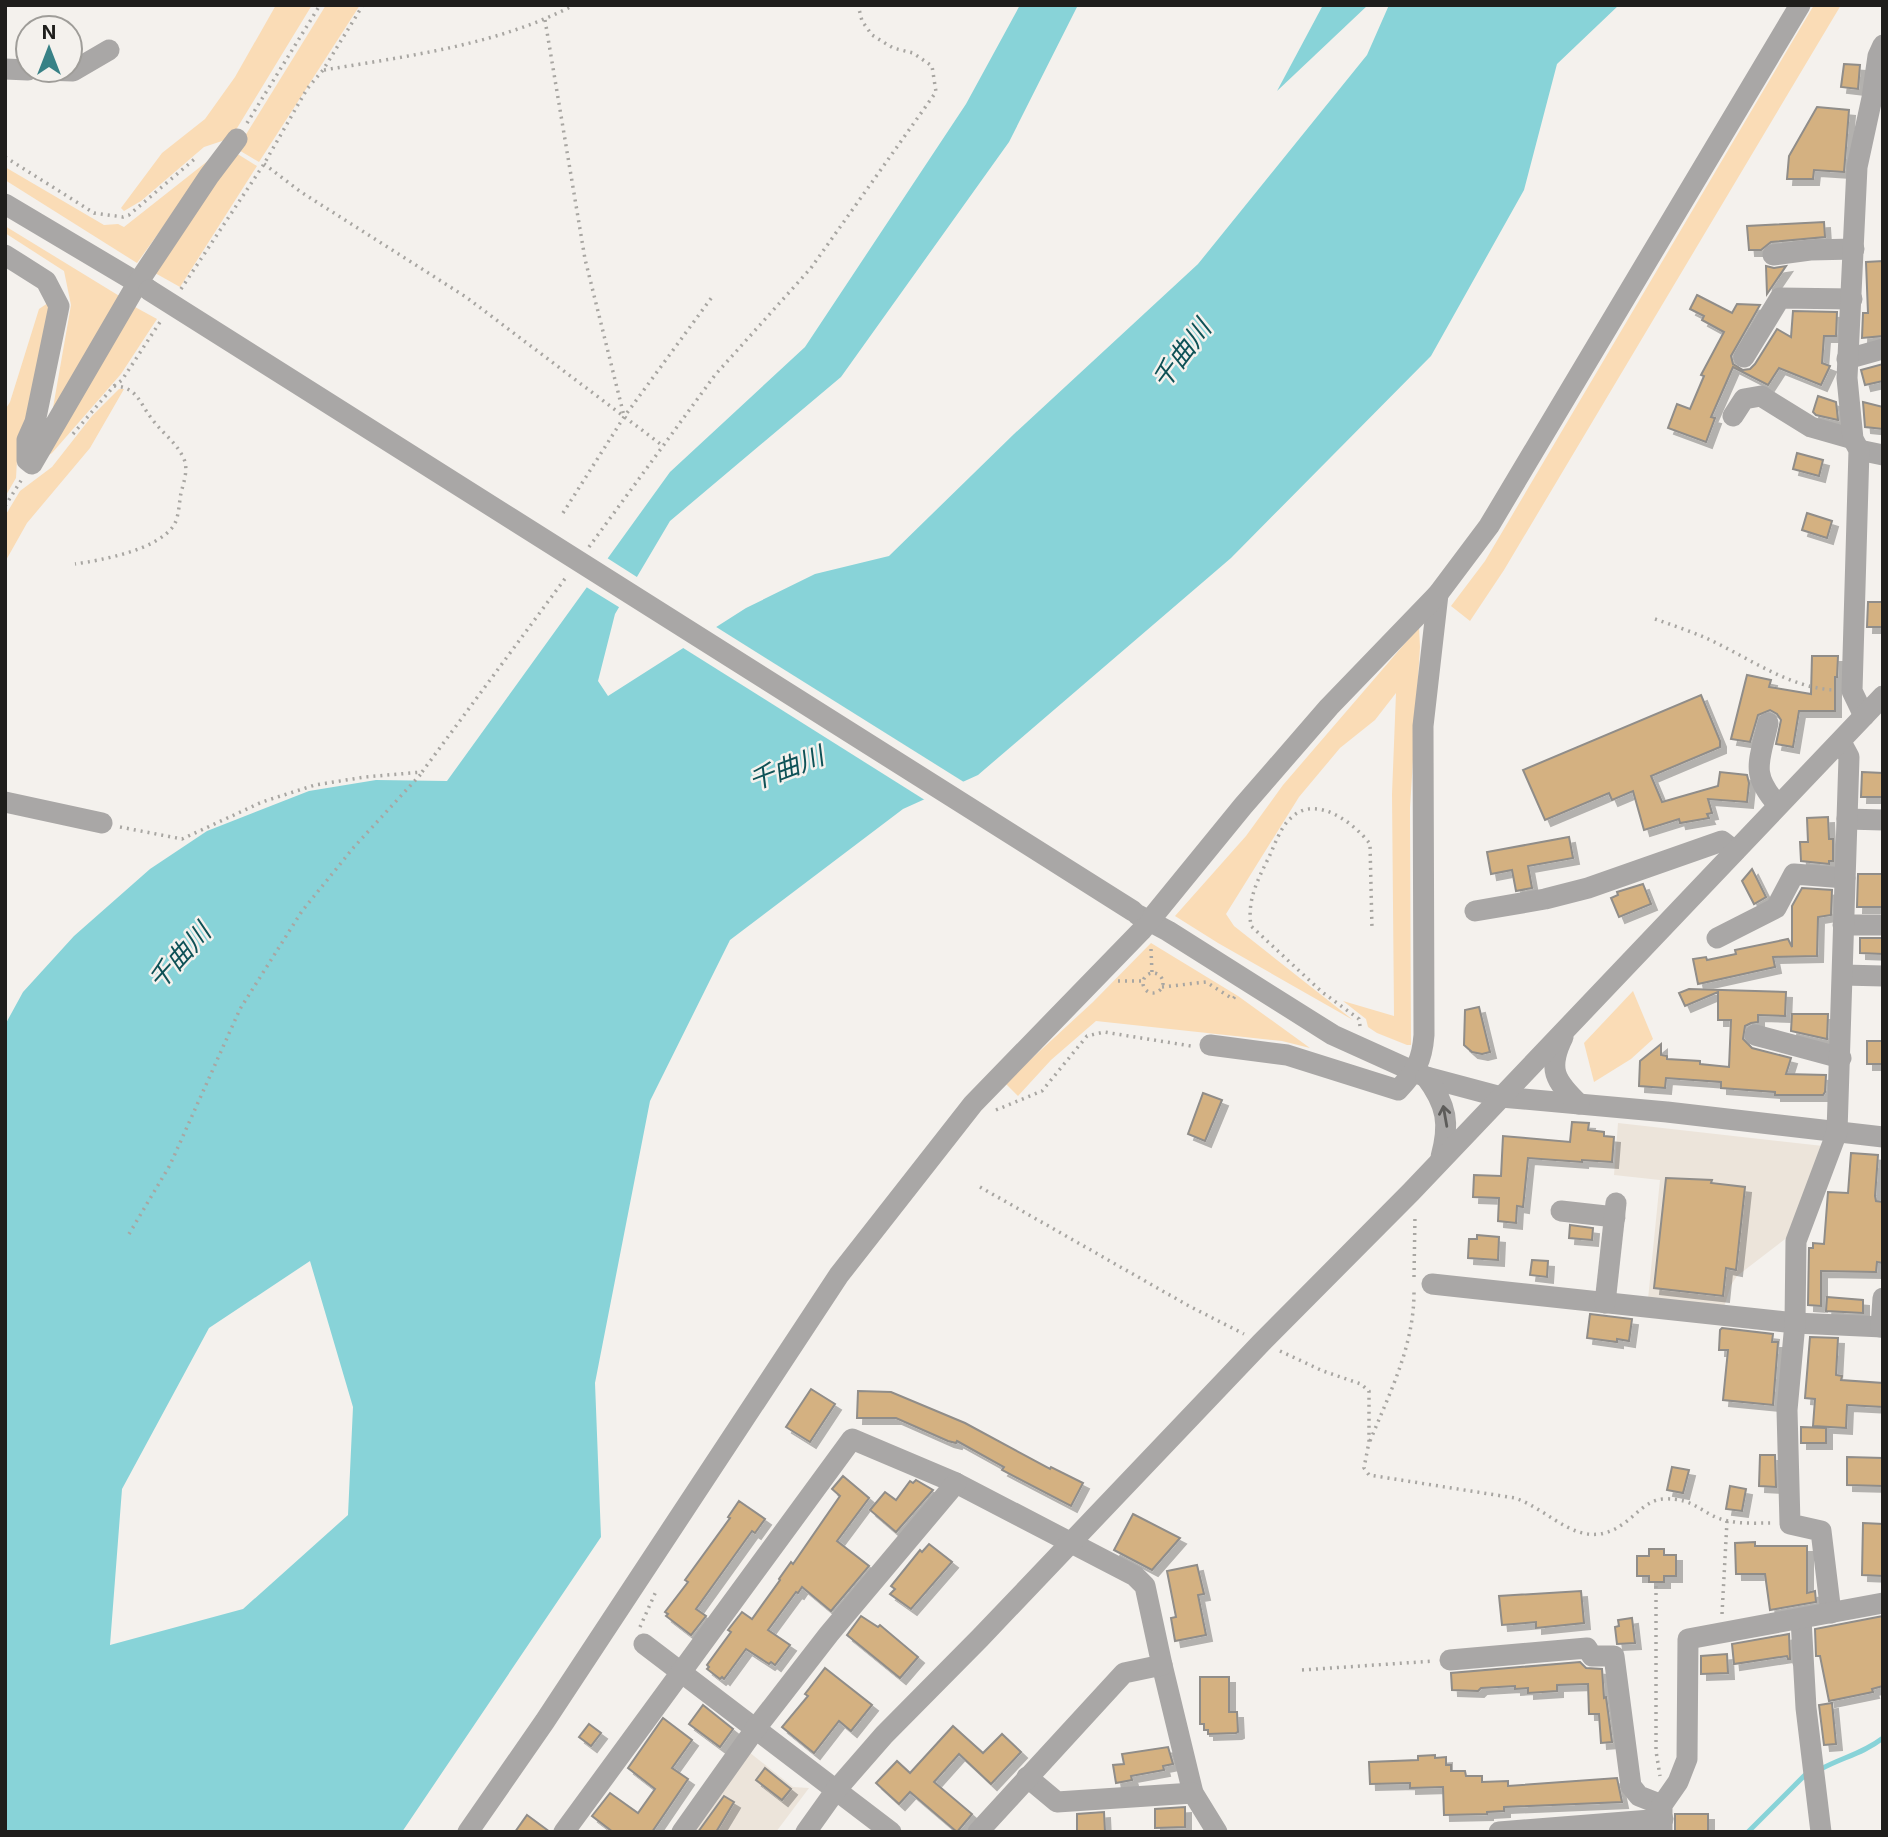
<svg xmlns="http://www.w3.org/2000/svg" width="1888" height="1837" font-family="Inter,'Noto Sans JP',sans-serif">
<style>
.built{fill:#ece4da}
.green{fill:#fadcb6}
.water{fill:#88d3d8;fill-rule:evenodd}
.pier{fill:#f4f1ed}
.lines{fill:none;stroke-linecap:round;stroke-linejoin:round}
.stream{stroke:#88d3d8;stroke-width:5}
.building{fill:#d4b181;stroke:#908d89;stroke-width:2;filter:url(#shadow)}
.path{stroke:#a8a6a2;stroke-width:3.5;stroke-dasharray:2 5;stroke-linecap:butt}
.minor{stroke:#a9a7a6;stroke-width:21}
.minor-bridge{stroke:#a9a7a6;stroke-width:21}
.oneway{stroke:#5d5c5a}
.labels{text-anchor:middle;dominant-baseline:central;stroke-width:5;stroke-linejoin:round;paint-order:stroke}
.water-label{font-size:26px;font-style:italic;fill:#0e5156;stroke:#f4f1ed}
</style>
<defs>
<filter id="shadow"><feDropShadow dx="6" dy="6" stdDeviation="0" flood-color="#0004"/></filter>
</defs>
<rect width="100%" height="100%" fill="#f4f1ed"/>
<g class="built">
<path d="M 1618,1123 L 1823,1146 L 1789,1236 L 1737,1276 L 1731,1285 L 1724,1307 L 1648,1299 L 1660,1180 L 1614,1175 Z"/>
<path d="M 749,1752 L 793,1787 L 809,1788 L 776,1832 L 692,1832 Z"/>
</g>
<g class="green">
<path d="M 276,5 L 312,5 L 231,138 L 204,147 L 141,201 L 124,211 L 121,208 L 162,153 L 205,119 L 235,77 Z"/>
<path d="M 326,5 L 360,5 L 259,162 L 237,149 Z"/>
<path d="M 1814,5 L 1841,5 L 1504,570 L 1470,621 L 1451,606 L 1485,561 Z"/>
<path d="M 236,153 L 257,166 L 180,287 L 155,273 Z"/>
<path d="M 214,156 L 137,263 L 5,180 L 5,167 L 104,225 L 118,224 L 124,227 Z"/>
<path d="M 5,226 L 121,297 L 50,425 L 71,305 L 64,271 L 5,233 Z"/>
<path d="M 51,301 L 36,397 L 18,442 L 16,478 L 5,497 L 5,410 L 10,402 L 39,309 Z"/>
<path d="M 135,307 L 157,319 L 121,374 L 52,453 L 44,458 Z"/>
<path d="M 119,389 L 124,389 L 90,448 L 27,523 L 5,562 L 5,516 L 20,491 L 52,467 L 92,416 Z"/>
<path d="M 1419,627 L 1420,647 L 1410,808 L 1411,1045 L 1407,1045 L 1377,1033 L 1368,1027 L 1366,1019 L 1343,1001 L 1394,1016 L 1392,794 L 1396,693 L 1375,720 L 1340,748 L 1299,797 L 1226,914 L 1234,926 L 1353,1020 L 1218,943 L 1175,916 L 1246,836 L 1283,785 Z"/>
<path d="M 1151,943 L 1238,996 L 1310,1048 L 1282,1041 L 1096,1021 L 1051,1060 L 1018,1096 L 1005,1083 L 1093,1002 Z"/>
<path d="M 1633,991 L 1653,1039 L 1631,1059 L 1594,1082 L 1584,1043 Z"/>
</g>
<g class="water">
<path d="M 1020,5 L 1078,5 L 1009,142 L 841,377 L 670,521 L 615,614 L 598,681 L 608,696 L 746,608 L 815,574 L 889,556 L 1014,434 L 1198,264 L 1367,55 L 1389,5 L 1619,5 L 1557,64 L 1524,190 L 1431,356 L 1231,558 L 978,775 L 903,809 L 730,940 L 650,1101 L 595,1383 L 601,1537 L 402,1832 L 5,1832 L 5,1025 L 23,992 L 74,936 L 150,869 L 207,831 L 309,791 L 376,780 L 447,781 L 670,472 L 805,347 L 966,104 ZM 310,1261 L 353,1407 L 348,1515 L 243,1609 L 110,1645 L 122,1489 L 209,1328 Z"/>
<path d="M 1323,5 L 1368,5 L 1277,91 Z"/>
</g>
<g class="pier">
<path d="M 604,556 L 640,579 L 622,609 L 583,585 Z"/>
<path d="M 713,625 L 967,784 L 928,802 L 680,646 Z"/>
</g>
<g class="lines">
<g class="stream">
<path d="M 1821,1769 C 1843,1757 1862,1754 1883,1738"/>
<path d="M 1748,1832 L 1808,1772"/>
</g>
</g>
<g class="building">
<path d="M 1844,64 L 1860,65 L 1858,89 L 1841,87 Z"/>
<path d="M 1817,107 L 1849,110 L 1844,172 L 1814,170 L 1813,179 L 1787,179 L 1789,156 Z"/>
<path d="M 1824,222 L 1825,237 L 1771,242 L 1761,250 L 1749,250 L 1747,226 Z"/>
<path d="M 1883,261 L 1883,336 L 1862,338 L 1863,313 L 1868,313 L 1866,262 Z"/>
<path d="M 1766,266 L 1774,268 L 1786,266 L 1767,294 Z"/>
<path d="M 1697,295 L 1732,313 L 1737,304 L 1760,305 L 1731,356 L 1733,364 L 1743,370 L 1750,369 L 1755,364 L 1777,329 L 1791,337 L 1793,311 L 1837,312 L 1836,336 L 1824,336 L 1822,363 L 1830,366 L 1821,385 L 1779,368 L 1768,385 L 1733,367 L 1711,417 L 1715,418 L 1706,442 L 1668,428 L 1677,404 L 1690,409 L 1704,376 L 1701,375 L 1724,332 L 1702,320 L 1704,316 L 1690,309 Z"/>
<path d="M 1883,364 L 1883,381 L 1865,385 L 1861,370 Z"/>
<path d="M 1818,396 L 1836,402 L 1838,420 L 1816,415 L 1813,412 Z"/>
<path d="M 1863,402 L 1883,407 L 1883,429 L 1865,427 Z"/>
<path d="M 1797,453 L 1823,460 L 1819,476 L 1793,469 Z"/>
<path d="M 1807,513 L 1832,521 L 1827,538 L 1802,530 Z"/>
<path d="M 1868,602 L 1883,602 L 1883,627 L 1867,627 Z"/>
<path d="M 1812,656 L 1838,656 L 1837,677 L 1835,677 L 1835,711 L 1799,711 L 1793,747 L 1776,744 L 1781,720 L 1777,714 L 1770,710 L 1758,715 L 1750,742 L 1731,739 L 1747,675 L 1771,680 L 1769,687 L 1811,694 Z"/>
<path d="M 1701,695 L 1720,741 L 1720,747 L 1651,776 L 1662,802 L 1718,786 L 1720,772 L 1747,775 L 1749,783 L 1747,802 L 1708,799 L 1712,813 L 1707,814 L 1709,818 L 1680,823 L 1679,819 L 1644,830 L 1633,791 L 1612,800 L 1609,793 L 1545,820 L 1523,770 Z"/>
<path d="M 1862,772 L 1883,773 L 1883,797 L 1861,797 Z"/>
<path d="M 1828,817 L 1829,839 L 1833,839 L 1833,861 L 1829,861 L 1829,864 L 1801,861 L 1800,842 L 1808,842 L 1807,818 Z"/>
<path d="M 1569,837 L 1573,858 L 1528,866 L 1532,888 L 1516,891 L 1512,870 L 1491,874 L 1487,852 Z"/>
<path d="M 1752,869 L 1766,897 L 1754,904 L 1742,881 Z"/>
<path d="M 1858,874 L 1883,874 L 1883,907 L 1857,907 Z"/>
<path d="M 1643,884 L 1651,904 L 1619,917 L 1611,898 L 1618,895 L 1617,892 Z"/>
<path d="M 1802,888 L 1832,890 L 1831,915 L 1818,917 L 1817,956 L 1773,957 L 1775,967 L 1698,984 L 1693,959 L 1706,957 L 1707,960 L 1736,954 L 1735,950 L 1788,939 L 1792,947 L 1792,906 Z"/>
<path d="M 1860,938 L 1883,938 L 1883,954 L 1860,953 Z"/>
<path d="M 1689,989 L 1786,992 L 1785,1016 L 1758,1015 L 1758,1022 L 1751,1023 L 1745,1026 L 1743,1039 L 1752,1048 L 1791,1058 L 1786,1074 L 1826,1075 L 1825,1092 L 1823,1095 L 1775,1095 L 1775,1092 L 1721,1088 L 1721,1082 L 1666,1078 L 1665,1088 L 1639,1086 L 1640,1061 L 1661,1044 L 1661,1055 L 1667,1056 L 1667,1059 L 1700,1061 L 1700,1064 L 1729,1067 L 1731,1020 L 1718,1020 L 1718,992 L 1685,1006 L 1679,993 Z"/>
<path d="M 1479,1007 L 1490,1052 L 1482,1054 L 1472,1052 L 1464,1045 L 1465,1010 Z"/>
<path d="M 1792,1014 L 1828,1014 L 1827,1039 L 1791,1031 Z"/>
<rect x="1867" y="1041" width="16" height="23"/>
<path d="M 1203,1093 L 1222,1100 L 1205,1141 L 1188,1134 Z"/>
<path d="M 1572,1122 L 1589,1123 L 1588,1130 L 1604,1132 L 1604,1136 L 1614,1137 L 1612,1162 L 1582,1160 L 1582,1162 L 1528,1158 L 1523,1207 L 1517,1206 L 1516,1223 L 1498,1221 L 1499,1198 L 1473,1197 L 1474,1175 L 1501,1176 L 1503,1136 L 1570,1142 Z"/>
<path d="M 1851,1153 L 1878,1155 L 1875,1196 L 1876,1201 L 1883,1202 L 1883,1263 L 1877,1262 L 1876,1272 L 1821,1271 L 1821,1306 L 1808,1305 L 1809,1248 L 1813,1248 L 1813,1243 L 1824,1244 L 1828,1192 L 1848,1193 Z"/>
<path d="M 1666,1178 L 1712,1180 L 1711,1183 L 1745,1187 L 1736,1270 L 1726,1268 L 1723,1296 L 1654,1288 Z"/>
<path d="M 1570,1225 L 1593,1228 L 1592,1240 L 1569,1238 Z"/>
<path d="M 1477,1235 L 1499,1237 L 1498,1260 L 1468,1258 L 1469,1239 L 1477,1239 Z"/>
<path d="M 1532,1260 L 1548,1261 L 1547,1277 L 1530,1275 Z"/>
<path d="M 1827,1297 L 1863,1300 L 1863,1313 L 1826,1311 Z"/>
<path d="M 1590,1314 L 1632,1319 L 1629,1341 L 1617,1339 L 1617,1342 L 1587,1338 Z"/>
<path d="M 1722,1328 L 1773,1334 L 1772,1342 L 1778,1342 L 1773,1405 L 1723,1400 L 1728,1350 L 1719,1350 L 1720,1330 Z"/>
<path d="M 1810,1337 L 1838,1338 L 1836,1375 L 1842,1376 L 1841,1380 L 1883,1383 L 1883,1407 L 1847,1405 L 1846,1428 L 1813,1426 L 1815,1399 L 1805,1398 Z"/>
<path d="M 811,1389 L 835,1404 L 810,1442 L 786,1427 Z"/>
<path d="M 858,1391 L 891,1392 L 965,1423 L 1050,1469 L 1051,1467 L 1083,1483 L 1071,1506 L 1002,1470 L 1004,1467 L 957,1441 L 956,1443 L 948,1441 L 896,1418 L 857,1418 Z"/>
<path d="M 1801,1427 L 1826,1428 L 1826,1443 L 1801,1443 Z"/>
<path d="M 1760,1455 L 1775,1455 L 1776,1487 L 1759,1486 Z"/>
<path d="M 1847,1457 L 1883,1458 L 1883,1486 L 1847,1485 Z"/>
<path d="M 1672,1467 L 1689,1470 L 1683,1493 L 1667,1490 Z"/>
<path d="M 843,1476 L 869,1498 L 837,1541 L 869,1566 L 831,1611 L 802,1587 L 798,1593 L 796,1592 L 768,1630 L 790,1645 L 775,1665 L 771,1662 L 769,1664 L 746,1649 L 724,1679 L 722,1677 L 720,1679 L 707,1669 L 709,1667 L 707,1665 L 731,1632 L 728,1630 L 742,1612 L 752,1619 L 780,1580 L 779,1579 L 791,1562 L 793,1564 L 840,1496 L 832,1489 Z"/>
<path d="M 916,1480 L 933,1490 L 896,1532 L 870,1510 L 885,1492 L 896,1500 L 910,1481 L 913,1483 Z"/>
<path d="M 1730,1486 L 1746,1489 L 1742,1511 L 1726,1509 Z"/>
<path d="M 739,1501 L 765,1519 L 755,1533 L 752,1531 L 696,1609 L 706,1616 L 691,1635 L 666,1616 L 668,1614 L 665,1612 L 688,1582 L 685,1580 L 730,1518 L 728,1517 Z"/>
<path d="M 1133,1514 L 1180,1538 L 1152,1570 L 1114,1550 Z"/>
<path d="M 1863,1523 L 1883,1524 L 1883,1576 L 1862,1575 Z"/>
<path d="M 1755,1542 L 1755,1546 L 1807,1546 L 1807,1593 L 1815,1591 L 1816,1602 L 1770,1610 L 1765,1574 L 1736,1574 L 1735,1543 Z"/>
<path d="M 929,1544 L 952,1562 L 911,1609 L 890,1594 L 895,1589 L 891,1586 L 920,1550 L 922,1552 Z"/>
<path d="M 1649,1549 L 1664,1549 L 1664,1555 L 1676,1555 L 1676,1576 L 1664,1576 L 1664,1582 L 1649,1582 L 1649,1576 L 1637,1576 L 1637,1556 L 1649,1556 Z"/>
<path d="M 1197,1565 L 1204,1594 L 1198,1595 L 1206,1635 L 1175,1641 L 1171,1618 L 1176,1617 L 1167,1571 Z"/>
<path d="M 1581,1591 L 1584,1623 L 1536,1628 L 1536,1622 L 1502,1625 L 1499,1596 Z"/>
<path d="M 861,1616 L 878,1627 L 880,1625 L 918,1657 L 900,1678 L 847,1635 Z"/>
<path d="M 1883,1616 L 1883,1686 L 1872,1689 L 1873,1692 L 1829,1701 L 1820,1656 L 1816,1656 L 1815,1629 Z"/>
<path d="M 1632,1618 L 1635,1643 L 1617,1644 L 1615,1627 L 1619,1626 L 1618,1620 Z"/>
<path d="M 1789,1634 L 1790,1659 L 1788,1659 L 1787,1656 L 1734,1664 L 1732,1644 Z"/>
<path d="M 1727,1654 L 1728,1673 L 1701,1674 L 1701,1656 Z"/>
<path d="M 1580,1662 L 1586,1668 L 1602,1669 L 1604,1698 L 1606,1697 L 1612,1742 L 1601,1743 L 1599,1714 L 1589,1714 L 1588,1684 L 1557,1685 L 1557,1691 L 1528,1693 L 1528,1688 L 1515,1689 L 1515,1686 L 1481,1688 L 1478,1691 L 1452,1690 L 1451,1673 Z"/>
<path d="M 825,1668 L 872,1705 L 851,1731 L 839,1721 L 814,1753 L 782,1727 L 808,1696 L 805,1694 Z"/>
<path d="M 1200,1677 L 1229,1677 L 1229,1712 L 1237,1712 L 1238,1732 L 1236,1733 L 1208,1734 L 1208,1730 L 1204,1730 L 1204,1724 L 1200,1724 Z"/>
<path d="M 1832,1703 L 1836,1744 L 1824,1745 L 1819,1705 Z"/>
<path d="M 703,1705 L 733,1729 L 720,1747 L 689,1724 Z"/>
<path d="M 663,1718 L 692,1740 L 672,1768 L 688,1779 L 652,1832 L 613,1832 L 592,1816 L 610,1793 L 638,1813 L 655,1789 L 628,1768 Z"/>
<path d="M 589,1724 L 601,1733 L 591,1746 L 579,1737 Z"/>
<path d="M 953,1726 L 983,1753 L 1002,1734 L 1021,1752 L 991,1784 L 959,1754 L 934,1782 L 972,1814 L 957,1832 L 910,1792 L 899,1804 L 876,1783 L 897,1761 L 910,1773 Z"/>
<path d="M 1168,1747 L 1173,1764 L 1163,1766 L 1164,1770 L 1131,1776 L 1132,1780 L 1116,1783 L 1113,1765 L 1124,1764 L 1122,1754 Z"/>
<path d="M 1435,1755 L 1435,1758 L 1446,1757 L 1446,1765 L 1451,1765 L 1451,1771 L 1465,1771 L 1466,1776 L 1482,1776 L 1482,1782 L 1508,1781 L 1508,1786 L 1617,1778 L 1622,1802 L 1504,1807 L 1504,1811 L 1487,1812 L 1487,1814 L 1444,1815 L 1443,1787 L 1410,1788 L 1410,1783 L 1370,1784 L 1369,1762 L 1418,1760 L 1418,1756 Z"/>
<path d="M 765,1768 L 791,1789 L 782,1800 L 756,1780 Z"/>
<path d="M 724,1796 L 734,1802 L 716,1832 L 698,1832 Z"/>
<path d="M 1185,1807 L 1185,1827 L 1155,1828 L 1155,1809 Z"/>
<path d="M 1104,1812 L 1105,1832 L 1077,1832 L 1077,1814 Z"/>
<rect x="1675" y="1814" width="33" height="18"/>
<path d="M 527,1815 L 550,1832 L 515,1832 Z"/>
</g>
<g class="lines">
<g class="path">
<path d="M 545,20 L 585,259 L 624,416"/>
<path d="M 324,70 C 408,56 498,45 574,5"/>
<path d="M 247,123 L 320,5"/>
<path d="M 5,157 L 94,213 L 123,217 L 129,215 L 197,157"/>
<path d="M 264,164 L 301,192 L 466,297 L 663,446"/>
<path d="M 181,289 L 264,164 L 307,89 L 323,70 L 363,5"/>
<path d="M 114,386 L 122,380 L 162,319"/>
<path d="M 73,434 L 114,386 C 138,387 139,403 152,419 C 162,433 175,441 183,457 C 189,468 184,481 181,493 C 179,503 179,517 174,525 C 158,550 102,560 75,564"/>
<path d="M 5,506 L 22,479"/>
<path d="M 563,513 L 624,417 L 712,297"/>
<path d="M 589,547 L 715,375 L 811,268 L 936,92 L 932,66 L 913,53 L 893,48 L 872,35 L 862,21 L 858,5"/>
<path d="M 1655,619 C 1672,625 1690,631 1706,638 C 1748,657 1787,687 1833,690"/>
<path d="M 120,827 L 182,839 L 262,802 L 315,785 L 365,777 L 422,772 L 567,576"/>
<path d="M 1151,949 L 1152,973"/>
<circle cx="1153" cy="983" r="10"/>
<path d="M 1118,981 L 1143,981"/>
<path d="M 1162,987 L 1206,982 L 1233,999 L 1236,995"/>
<path d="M 1360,1026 L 1359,1019 L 1322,992 L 1251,926 C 1247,901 1257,881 1268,859 C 1275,845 1280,827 1292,817 C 1317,794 1355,824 1370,844 L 1372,929"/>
<path d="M 996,1110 L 1042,1091 L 1087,1036 L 1104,1032 L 1191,1046"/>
<path d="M 980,1187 L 1189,1306 L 1244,1334"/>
<path d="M 129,1234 L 170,1165 L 240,1009 L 302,911 L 354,847 L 421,774"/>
<path d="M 1414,1277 L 1415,1215"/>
<path d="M 1280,1351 L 1323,1371 L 1361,1384 L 1369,1391 L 1369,1442 L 1364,1468 L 1369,1475 L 1515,1498 C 1553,1511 1581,1554 1623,1524 C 1636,1515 1647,1500 1663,1499 C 1697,1497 1703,1517 1729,1521 C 1742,1524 1758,1523 1772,1523"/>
<path d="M 1370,1441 C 1390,1392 1414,1346 1414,1292"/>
<path d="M 1656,1586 L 1656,1751 L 1660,1776"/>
<path d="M 1722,1614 L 1727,1521"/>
<path d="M 640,1627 L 657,1589"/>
<path d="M 1302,1670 L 1434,1661"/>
</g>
<g class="minor">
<path d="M 5,69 L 28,70"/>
<path d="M 41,70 L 73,71 L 109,50"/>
<path d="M 5,204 L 148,289"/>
<path d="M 5,255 L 46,281 L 59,306 L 35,422 L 27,440 L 27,460 L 32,464 L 137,284 L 209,176 L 237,139"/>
<path d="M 1773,255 L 1810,250 L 1854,249"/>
<path d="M 1744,357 L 1780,298 L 1852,299"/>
<path d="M 1847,359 L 1883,349"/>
<path d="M 1733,416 L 1744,399 L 1761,396 L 1811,427 L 1853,439"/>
<path d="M 1859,450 L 1883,455"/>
<path d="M 1864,716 L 1852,691 L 1859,450 L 1853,439 L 1847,378 L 1857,167 L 1872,98 L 1878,56 L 1883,45"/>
<path d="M 1768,723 C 1760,761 1749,773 1778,805"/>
<path d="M 5,802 L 102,823"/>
<path d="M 1847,819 L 1883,820"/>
<path d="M 1475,911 L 1545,899 L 1588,888 L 1722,841 L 1735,851"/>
<path d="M 1138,915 L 1168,931 L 1333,1035 L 1426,1077 L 1501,1097 L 1667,1112 L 1883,1137"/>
<path d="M 1843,925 L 1883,925"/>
<path d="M 1717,938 L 1776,908 L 1794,874 L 1845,878"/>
<path d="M 1843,975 L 1883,976"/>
<path d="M 1755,1035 L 1841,1058"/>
<path d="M 1563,1037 C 1547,1069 1555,1081 1579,1104"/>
<path d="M 1210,1045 L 1287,1055 L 1398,1090 C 1416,1071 1422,1061 1424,1035 L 1423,726 L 1438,594"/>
<path d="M 1426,1077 C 1447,1105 1450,1124 1441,1157"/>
<path d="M 1561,1211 L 1615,1217"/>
<path d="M 1432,1284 L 1795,1323 L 1883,1327"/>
<path d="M 1605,1303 L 1616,1203"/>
<path d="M 1881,1327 L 1883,1298"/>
<path d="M 1831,1613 L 1821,1531 L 1790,1524 L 1787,1410 L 1795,1323 L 1796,1241 L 1837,1132 L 1849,757 L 1841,742"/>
<path d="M 1801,1619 L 1806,1708 L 1821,1832"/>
<path d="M 644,1644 L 891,1832"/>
<path d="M 1450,1660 L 1587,1648 L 1592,1656 L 1614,1656 L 1631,1786 L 1639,1796 L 1662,1805"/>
<path d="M 1162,1665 L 1193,1793 L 1217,1832"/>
<path d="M 1027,1777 L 1057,1802 L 1193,1793"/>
<path d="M 468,1832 L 545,1721 L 839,1275 L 973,1104 L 1141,931 L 1243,806 L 1329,707 L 1438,594 L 1489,526 L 1800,5"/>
<path d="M 564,1832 L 852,1439 L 956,1483 L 1135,1576 L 1145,1586 L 1162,1665 L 1124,1673 L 978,1832"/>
<path d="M 682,1832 L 756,1728 L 829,1634 L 956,1483"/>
<path d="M 806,1832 L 836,1790 L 884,1735 L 980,1638 L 1261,1343 L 1411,1192 L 1883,696"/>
<path d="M 1499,1832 L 1663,1819"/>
<path d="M 1662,1832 L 1662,1805 L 1678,1782 L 1687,1759 L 1688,1639 L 1883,1603"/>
</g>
<path class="minor-bridge" d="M 149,290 L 1133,911"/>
</g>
<defs><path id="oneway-shaft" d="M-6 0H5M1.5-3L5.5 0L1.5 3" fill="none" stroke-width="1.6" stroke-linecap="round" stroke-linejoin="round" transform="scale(1.75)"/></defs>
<use class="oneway" href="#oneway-shaft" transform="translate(1445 1116) rotate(-100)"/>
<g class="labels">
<g class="water-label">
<text transform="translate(1181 354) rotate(-53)">千曲川</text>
<text transform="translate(786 768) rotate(-21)">千曲川</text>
<text transform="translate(179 956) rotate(-48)">千曲川</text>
</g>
</g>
<rect width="1888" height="1837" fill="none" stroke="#1f1e1c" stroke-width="14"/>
<g transform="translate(49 49)"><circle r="33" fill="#f4f1ed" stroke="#9f9d99" stroke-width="2"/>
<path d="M0-5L12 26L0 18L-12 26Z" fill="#388186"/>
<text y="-10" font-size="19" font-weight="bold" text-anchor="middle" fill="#1f1e1c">N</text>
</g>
</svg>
